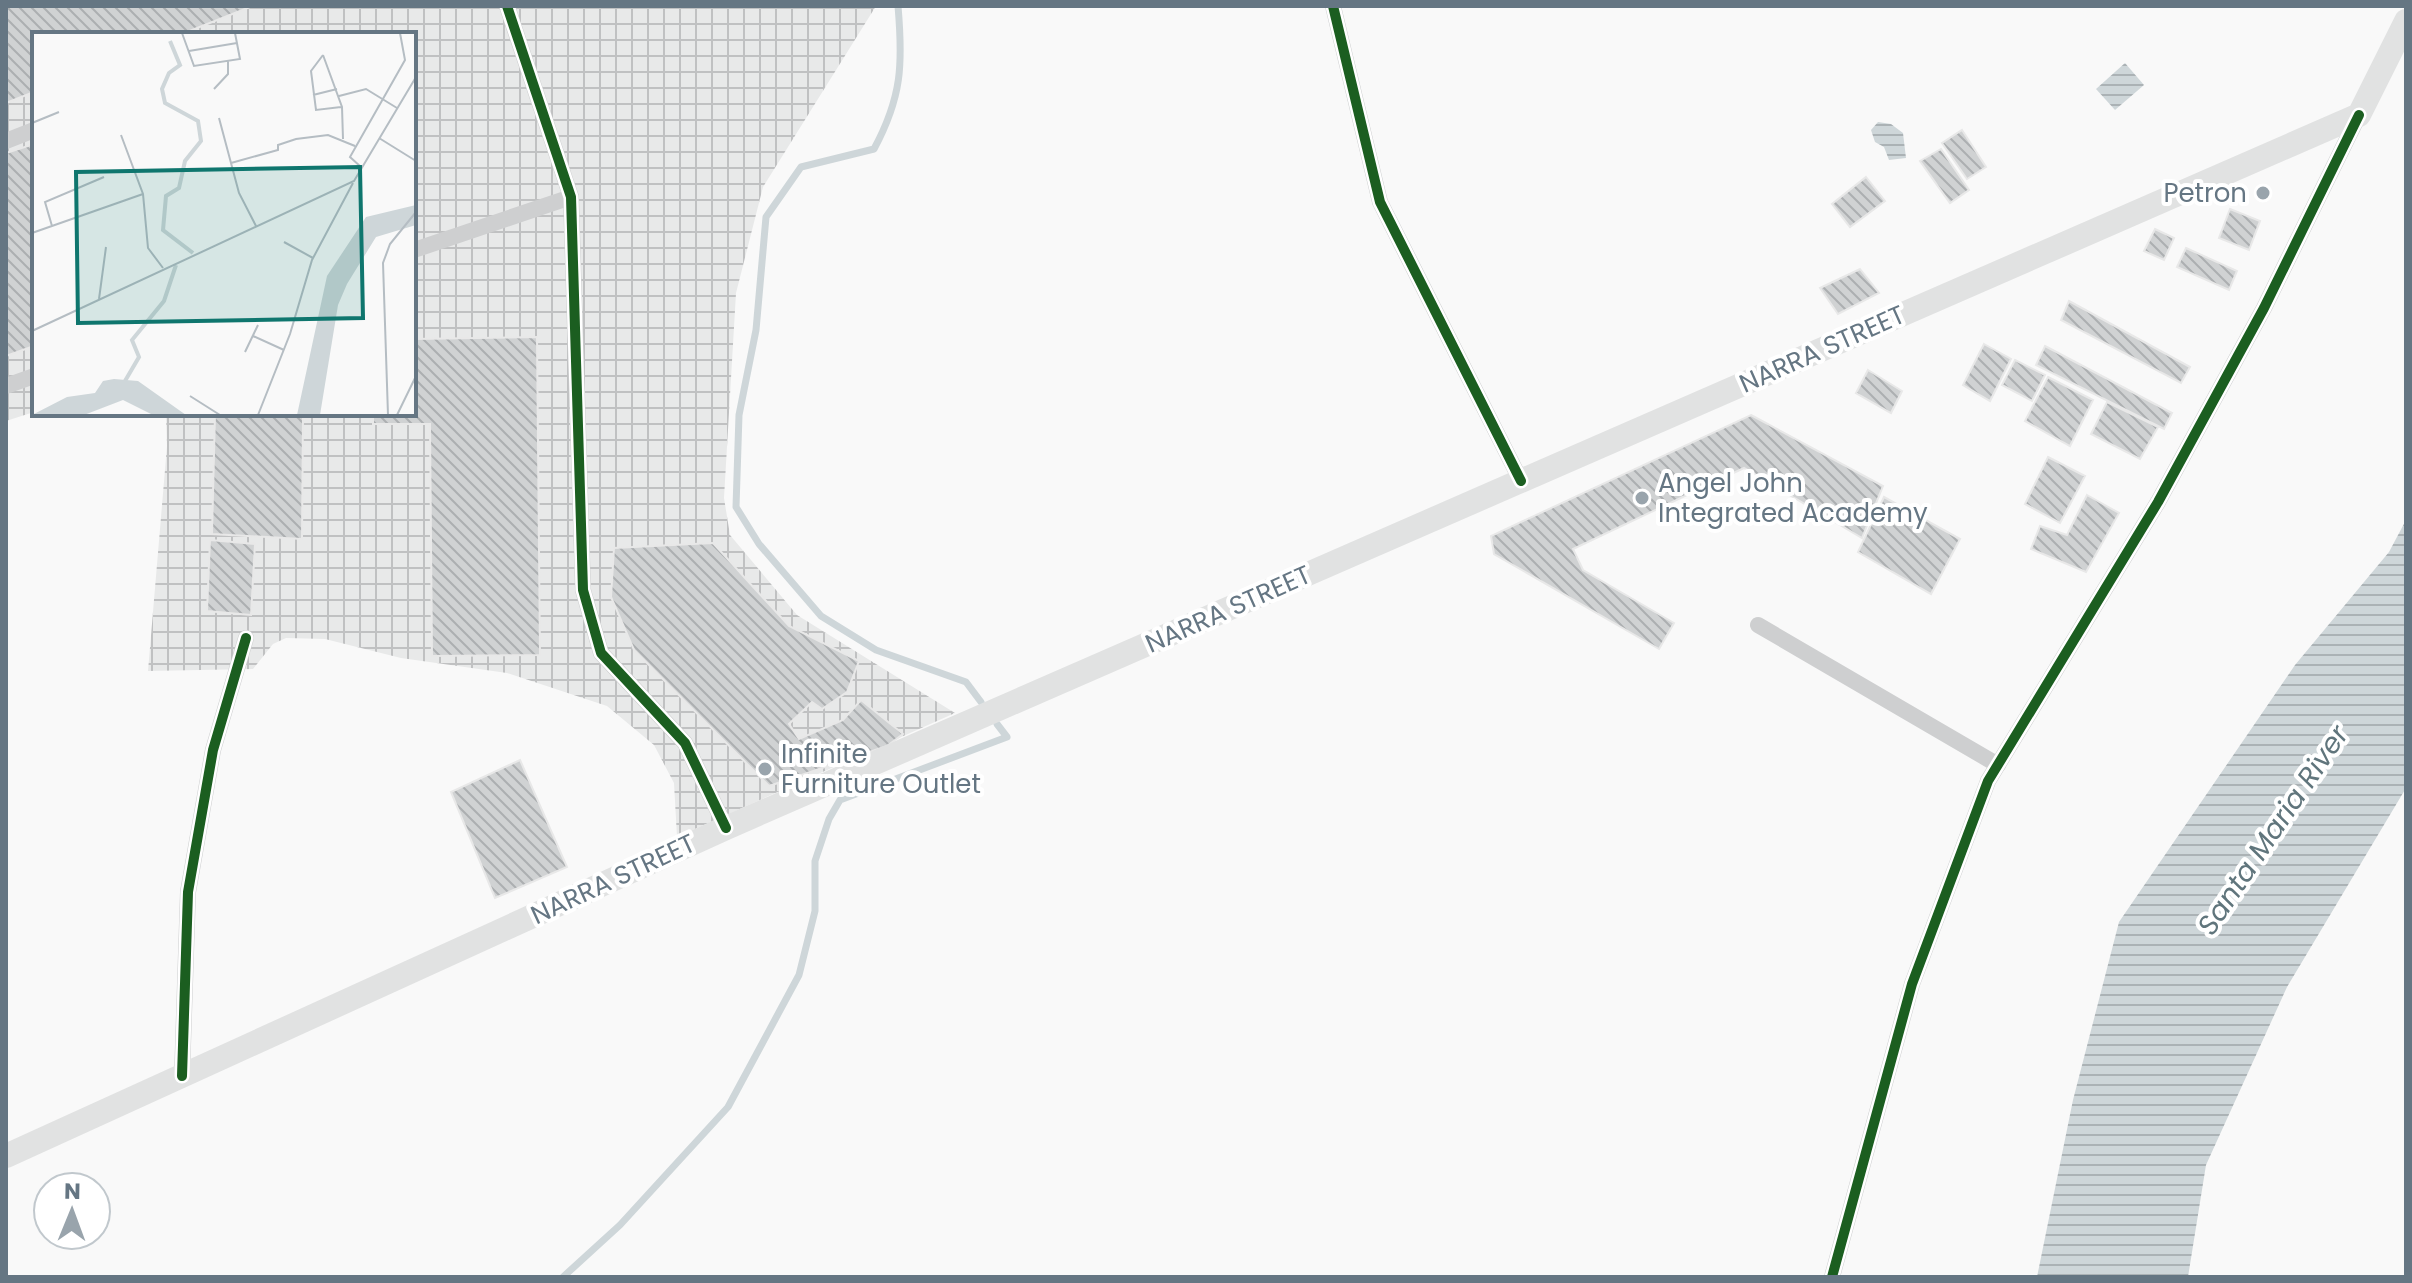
<svg xmlns="http://www.w3.org/2000/svg" width="2412" height="1283" font-family="Poppins,sans-serif">
<style>
.industrial{fill:url(#industrial-grid)}
.water{fill:url(#water-rules)}
.lines{fill:none;stroke-linecap:round;stroke-linejoin:round}
.stream{stroke:#ced6d9;stroke-width:7}
.building{fill:url(#building-back-hatch);stroke:#e8e8e8;stroke-width:2}
.street{stroke:#cecfd0;stroke-width:16}
.secondary{stroke:#e1e2e2;stroke-width:24}
.cycleway-casing{stroke:#fff;stroke-width:15}
.cycleway{stroke:#1b5e20;stroke-width:10}
.poi-dot{fill:#99a4ac;stroke:#fff;stroke-width:3}
.labels{text-anchor:middle;dominant-baseline:central;stroke-width:8;stroke-linejoin:round;paint-order:stroke}
.poi-label{font-size:26px;fill:#657683;stroke:#fff;text-anchor:start}
.street-label{font-size:26px;fill:#657683;stroke:#fff}
.water-label{font-size:28px;font-style:italic;fill:#60757c;stroke:#fff}
.inset-river{fill:none;stroke:#ced6d9;stroke-width:4}
.inset-road{fill:none;stroke:#b5bdc3;stroke-width:2}
.view{fill:#0f766e;fill-opacity:0.15;stroke:#0f766e;stroke-width:4}
.inset-edge{fill:none;stroke:#657683;stroke-width:4}
</style>
<defs>
<pattern id="industrial-grid" width="8" height="8" patternUnits="userSpaceOnUse" patternTransform="scale(2)"><rect width="8" height="8" fill="#e8e9e9"/><path d="M0 4h8M4 0v8" fill="none" stroke="#c0c1c2"/></pattern>
<pattern id="water-rules" width="6" height="5" patternUnits="userSpaceOnUse" patternTransform="scale(2)"><rect width="6" height="5" fill="#ced6d9"/><path d="M0 2.5h6" fill="none" stroke="#abb2b5"/></pattern>
<pattern id="building-back-hatch" width="6" height="6" patternUnits="userSpaceOnUse" patternTransform="scale(2)"><rect width="6" height="6" fill="#d0d2d3"/><path d="M-1 5l2 2M0 0l6 6M5-1l2 2" fill="none" stroke="#acafb1"/></pattern>
</defs>
<rect width="100%" height="100%" fill="#f9f9f9"/>
<path class="industrial" d="M 6,6 L 876,6 L 763,187 L 736,293 L 724,498 L 730,535 L 797,615 L 955,713 L 677,837 L 674,783 L 654,745 L 607,706 L 507,673 L 401,658 L 325,639 L 286,638 L 273,644 L 253,669 L 148,671 L 167,446 L 166,414 L 414,414 L 414,34 L 34,34 L 34,412 L 6,421 Z"/>
<g class="water">
<path d="M 2125,63 L 2144,85 L 2115,110 L 2096,89 Z"/>
<path d="M 1878,122 L 1891,124 L 1903,133 L 1906,158 L 1889,160 L 1884,147 L 1875,142 L 1871,130 Z"/>
<path d="M 2406,520 L 2406,788 L 2287,987 L 2206,1165 L 2188,1277 L 2037,1277 L 2073,1100 L 2119,922 L 2295,665 L 2389,552 Z"/>
</g>
<g class="lines">
<g class="stream">
<path d="M 898,6 C 903,64 902,97 874,149 L 801,167 L 766,217 L 756,330 L 739,415 L 736,507 L 759,544 L 821,616 L 876,650 L 966,682 L 981,702"/>
<path d="M 563,1277 L 620,1225 L 728,1107 L 799,975 L 815,911 L 815,861 L 829,819 L 840,800 L 1007,737 L 997,724"/>
</g>
</g>
<g class="building">
<path d="M 6,6 L 250,6 L 250,7 L 182,34 L 34,34 L 34,92 L 6,103 Z"/>
<path d="M 1962,130 L 1986,167 L 1967,179 L 1942,143 Z"/>
<path d="M 34,144 L 34,346 L 6,356 L 6,153 Z"/>
<path d="M 1941,149 L 1969,190 L 1950,203 L 1920,161 Z"/>
<path d="M 1866,177 L 1885,201 L 1850,227 L 1832,204 Z"/>
<path d="M 2230,209 L 2260,221 L 2249,250 L 2219,238 Z"/>
<path d="M 2155,229 L 2174,238 L 2164,260 L 2144,251 Z"/>
<path d="M 2186,248 L 2237,271 L 2229,290 L 2177,267 Z"/>
<path d="M 1860,269 L 1879,293 L 1838,314 L 1820,288 Z"/>
<path d="M 2069,301 L 2190,367 L 2181,383 L 2061,320 Z"/>
<path d="M 537,337 L 540,655 L 432,656 L 430,424 L 373,424 L 373,414 L 414,414 L 414,339 Z"/>
<path d="M 1984,344 L 2011,359 L 1990,401 L 1963,385 Z"/>
<path d="M 2045,346 L 2172,413 L 2164,429 L 2036,365 Z"/>
<path d="M 2015,360 L 2045,375 L 2032,401 L 2002,385 Z"/>
<path d="M 1868,370 L 1902,391 L 1891,413 L 1856,393 Z"/>
<path d="M 2048,377 L 2093,400 L 2070,446 L 2025,421 Z"/>
<path d="M 2107,402 L 2158,427 L 2140,459 L 2091,434 Z"/>
<path d="M 215,414 L 303,414 L 302,539 L 212,534 Z"/>
<path d="M 1751,415 L 1883,486 L 1862,538 L 1744,468 L 1573,549 L 1583,570 L 1674,623 L 1659,649 L 1494,554 L 1491,536 Z"/>
<path d="M 2048,457 L 2085,476 L 2060,523 L 2025,504 Z"/>
<path d="M 2087,495 L 2119,513 L 2086,572 L 2031,549 L 2040,526 L 2067,535 Z"/>
<path d="M 1884,497 L 1960,539 L 1931,594 L 1858,552 Z"/>
<path d="M 210,540 L 255,544 L 251,615 L 207,611 Z"/>
<path d="M 713,543 L 789,626 L 859,661 L 847,692 L 822,709 L 812,702 L 789,724 L 799,739 L 843,720 L 861,700 L 903,734 L 887,746 L 769,786 L 634,650 L 611,597 L 614,548 Z"/>
<path d="M 520,760 L 567,867 L 495,898 L 451,792 Z"/>
</g>
<g class="lines">
<g class="street">
<path d="M 507,6 L 571,197 L 583,590 L 601,653 L 685,743 L 726,828"/>
<path d="M 1333,6 L 1380,202 L 1521,481"/>
<path d="M 6,141 L 34,130"/>
<path d="M 414,250 L 571,197"/>
<path d="M 6,386 L 34,376"/>
<path d="M 1758,625 L 1998,765"/>
<path d="M 182,1076 L 188,892 L 213,750 L 246,638"/>
<path d="M 1832,1277 L 1912,984 L 1988,781 L 2158,502 L 2264,308 L 2359,115"/>
</g>
<path class="secondary" d="M 6,1156 L 726,828 L 2359,115 L 2406,21"/>
<g class="cycleway-casing">
<g id="cycleway">
<path d="M 507,6 L 571,197 L 583,590 L 601,653 L 685,743 L 726,828"/>
<path d="M 1333,6 L 1380,202 L 1521,481"/>
<path d="M 182,1076 L 188,892 L 213,750 L 246,638"/>
<path d="M 1832,1277 L 1912,984 L 1988,781 L 2158,502 L 2264,308 L 2359,115"/>
</g>
</g>
<use href="#cycleway" class="cycleway"/>
</g>
<g class="poi-dot">
<circle cx="2263" cy="193" r="8"/>
<circle cx="1642" cy="498" r="8"/>
<circle cx="765" cy="769" r="8"/>
</g>
<g class="labels">
<g class="poi-label">
<text x="2247" y="193" text-anchor="end">Petron</text>
<text x="1658" y="483">Angel John<tspan x="1658" dy="30">Integrated Academy</tspan></text>
<text x="781" y="754">Infinite<tspan x="781" dy="30">Furniture Outlet</tspan></text>
</g>
<g class="street-label">
<text transform="translate(1822 349) rotate(-24)">NARRA STREET</text>
<text transform="translate(1228 609) rotate(-24)">NARRA STREET</text>
<text transform="translate(613 879) rotate(-25)">NARRA STREET</text>
</g>
<g class="water-label">
<text transform="translate(2273 830) rotate(-56)">Santa Maria River</text>
</g>
</g>
<g transform="translate(32 32)">
<rect width="384" height="384" fill="#f9f9f9"/>
<path d="M 384,173 L 384,193 L 344,205 L 315,252 L 306,273 L 288,383 L 265,383 L 295,244 L 334,185 ZM 82,347 L 106,349 L 154,383 L 121,383 L 91,368 L 52,383 L 0,383 L 35,365 L 63,361 L 71,349 Z" fill="#ced6d9"/>
<path class="inset-river" d="M 138,9 L 148,33 L 137,41 L 130,57 L 133,71 L 166,89 L 169,109 L 153,129 L 147,156 L 134,164 L 131,198 L 161,221M 93,349 L 107,325 L 100,308 L 132,269 L 144,233"/>
<path class="inset-road" d="M 150,1 L 162,34 L 208,27 L 203,1M 157,19 L 205,11M 291,23 L 310,75 L 311,107M 291,23 L 279,39 L 284,78 L 309,75M 182,57 L 196,42 L 196,29M 281,63 L 305,57M 307,64 L 334,57 L 365,76M 187,86 L 207,161 L 224,194M 0,91 L 27,80M 89,103 L 111,162 L 116,216 L 131,236M 347,106 L 384,129M 199,131 L 246,118 L 246,113 L 264,107 L 296,103 L 323,114M 329,135 L 318,125 L 373,28 L 368,1M 20,194 L 13,170 L 72,145M 0,201 L 111,162M 252,210 L 281,226M 67,267 L 74,215M 0,299 L 322,149 L 384,45M 221,304 L 252,318M 213,320 L 226,293M 158,364 L 188,383M 226,383 L 258,302 L 280,228 L 321,151M 356,383 L 351,231 L 358,212 L 384,180M 365,383 L 384,344"/>
<path class="view" d="M 328,135 L 331,286 L 46,291 L 44,140 Z"/>
<rect width="384" height="384" class="inset-edge"/>
</g>
<rect width="2412" height="1283" fill="none" stroke="#657683" stroke-width="16"/>
<g transform="translate(72 1211) rotate(1)"><circle r="38" fill="#ffffff" stroke="#c1c8cd" stroke-width="2"/>
<path d="M0-6L14 30L0 20L-14 30Z" fill="#99a4ac"/>
<text y="-12" font-size="22" font-weight="bold" text-anchor="middle" fill="#657683">N</text>
</g>
</svg>
